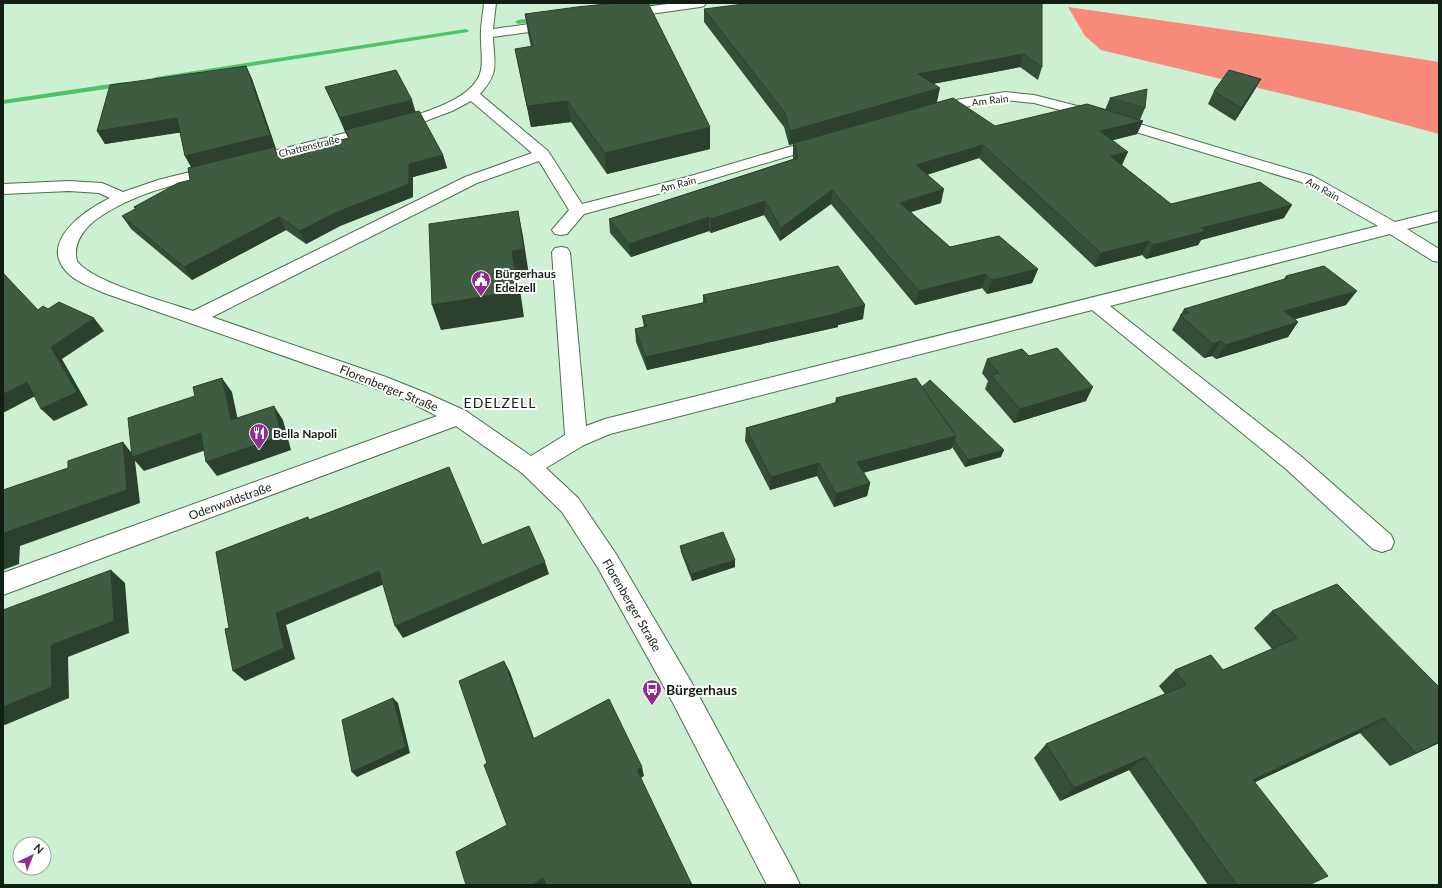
<svg xmlns="http://www.w3.org/2000/svg" width="1442" height="888" font-family="Lato,sans-serif">
<style>
.forest{fill:#f88a7c}
.lines{fill:none;stroke-linecap:round;stroke-linejoin:round}
.stream{fill:#4cc468;fill-rule:evenodd}
.minor-casing{stroke:#4d6d52;stroke-width:2}
.minor{fill:#fff;fill-rule:evenodd}
.wall{fill:#344f39}
.shaded-wall{fill:#2b402e}
.building{fill:#3d5c42;stroke:#2b402e}
.labels{text-anchor:middle;dominant-baseline:central;stroke-width:4;stroke-linejoin:round;paint-order:stroke}
.far-street-label{font-size:10px;fill:#111e13;stroke:#fff}
.poi-label{font-size:12px;font-weight:bold;fill:#111e13;stroke:#fff;text-anchor:start}
.street-label{font-size:12px;fill:#111e13;stroke:#fff}
.quarter-label{font-size:14px;letter-spacing:1px;fill:#111e13;stroke:#fff}
.near-poi-label{font-size:14px;font-weight:bold;fill:#111e13;stroke:#fff;text-anchor:start}
</style>
<rect width="100%" height="100%" fill="#ccf0d1"/>
<path class="forest" d="M 1068,7 L 1326,44 L 1439,62 L 1439,134 L 1358,112 L 1101,50 L 1085,36 Z"/>
<g class="lines">
<g class="stream">
<path d="M 648,3 L 666,3 L 663,5 L 633,9 L 630,7 L 633,5 Z"/>
<path d="M 541,17 L 543,18 L 543,20 L 518,24 L 515,22 L 518,20 Z"/>
<path d="M 466,29 L 469,31 L 468,32 L 156,81 L 152,79 L 156,77 Z"/>
<path d="M 124,82 L 128,84 L 127,86 L 3,104 L 3,100 Z"/>
</g>
<g class="minor-casing">
<g id="minor">
<path d="M 484,3 L 496,3 L 493,29 L 557,20 L 561,21 L 563,24 L 561,27 L 557,28 L 493,37 C 494,64 500,72 480,94 L 548,151 L 582,204 L 687,177 L 816,139 L 821,137 L 826,139 L 829,142 L 826,145 L 699,183 L 584,214 L 567,234 L 561,235 L 555,234 L 552,230 L 569,210 L 539,161 L 477,183 L 212,317 L 386,377 L 426,393 L 466,411 L 531,456 L 565,435 L 552,252 L 555,248 L 561,247 L 567,248 L 570,252 L 586,426 L 605,419 L 1378,226 L 1301,182 L 1083,116 L 1034,103 L 1005,100 L 947,110 L 932,114 L 927,113 L 925,110 L 927,107 L 944,102 L 1005,92 L 1034,95 L 1093,110 L 1313,176 L 1395,222 L 1439,211 L 1439,221 L 1407,229 L 1439,249 L 1439,262 L 1433,261 L 1390,234 L 1110,306 L 1302,457 L 1391,535 L 1394,542 L 1391,549 L 1382,552 L 1373,549 L 1286,469 L 1092,310 L 610,434 L 584,445 L 546,468 L 578,498 L 616,554 L 693,685 L 795,874 L 800,885 L 767,885 L 673,703 L 598,568 L 562,512 L 522,473 L 456,426 L 3,595 L 3,573 L 437,416 L 412,403 L 372,387 L 104,293 C 91,287 75,282 65,270 C 40,240 87,209 110,198 L 99,193 L 69,191 L 3,194 L 3,184 L 69,181 L 102,183 L 123,192 L 158,180 L 413,116 C 434,109 476,96 481,70 C 483,60 481,50 481,40 C 480,27 483,15 484,3 ZM 471,101 L 532,153 L 465,177 L 193,311 C 167,302 92,282 77,261 C 72,242 86,226 101,216 C 142,189 194,180 241,168 C 302,153 362,138 423,122 L 452,111 Z"/>
<path d="M 675,3 L 706,3 L 704,6 L 700,7 L 622,18 L 618,17 L 616,14 L 618,11 L 622,10 Z"/>
</g>
</g>
<use href="#minor" class="minor"/>
</g>
<g class="wall">
<path d="M 1042,3 L 1042,67 L 1038,80 L 1020,67 L 933,84 L 937,102 L 995,126 L 1105,110 L 1110,98 L 1145,108 L 1140,120 L 1143,121 L 1137,134 L 1112,140 L 1122,165 L 1171,204 L 1284,218 L 1201,240 L 1198,245 L 1146,259 L 1142,255 L 1095,267 L 979,158 L 927,175 L 941,203 L 911,212 L 950,247 L 1038,269 L 1032,283 L 987,294 L 982,288 L 915,305 L 831,204 L 780,241 L 764,215 L 711,233 L 709,231 L 631,257 L 610,233 L 609,219 L 793,159 L 793,144 L 789,145 L 784,127 L 704,22 L 704,9 Z"/>
<path d="M 525,14 L 710,149 L 607,174 L 571,122 L 531,127 L 515,49 L 531,47 L 528,33 Z"/>
<path d="M 246,66 L 252,79 L 276,149 L 275,149 L 278,155 L 348,138 L 331,100 L 325,87 L 416,112 L 443,155 L 447,168 L 413,177 L 413,197 L 340,226 L 306,244 L 286,230 L 192,280 L 131,229 L 122,216 L 135,209 L 134,207 L 190,180 L 191,167 L 185,156 L 180,132 L 105,144 L 97,131 Z"/>
<path d="M 1261,79 L 1254,91 L 1235,121 L 1208,104 L 1214,91 Z"/>
<path d="M 1286,276 L 1346,305 L 1295,319 L 1298,322 L 1288,337 L 1216,359 L 1212,356 L 1204,358 L 1172,330 L 1184,309 L 1283,280 Z"/>
<path d="M 703,295 L 863,319 L 838,325 L 838,327 L 647,370 L 636,342 L 635,329 L 644,327 L 642,316 L 703,303 Z"/>
<path d="M 1029,356 L 1086,401 L 1014,423 L 985,389 L 988,381 L 982,373 L 987,359 Z"/>
<path d="M 922,387 L 1001,457 L 965,467 L 952,447 L 951,449 L 863,473 L 870,483 L 867,496 L 834,507 L 817,476 L 770,490 L 745,441 L 746,428 L 835,403 L 836,398 Z"/>
<path d="M 680,546 L 735,567 L 692,581 L 681,552 Z"/>
<path d="M 1272,611 L 1439,743 L 1390,766 L 1360,733 L 1255,782 L 1309,885 L 1208,885 L 1129,770 L 1060,801 L 1034,758 L 1046,744 L 1165,694 L 1159,686 L 1175,670 L 1223,670 L 1272,649 L 1254,628 Z"/>
</g>
<g class="shaded-wall">
<path d="M 1023,54 L 1020,67 L 916,87 L 918,74 Z"/>
<path d="M 246,66 L 252,79 L 276,149 L 275,149 L 280,160 L 193,170 L 185,156 Z"/>
<path d="M 1261,79 L 1254,91 L 1235,121 L 1241,108 Z"/>
<path d="M 940,88 L 937,102 L 789,145 L 790,131 Z"/>
<path d="M 412,100 L 416,113 L 345,132 L 340,118 Z"/>
<path d="M 567,101 L 571,122 L 531,127 L 527,106 Z"/>
<path d="M 177,118 L 184,132 L 105,144 L 97,131 Z"/>
<path d="M 1143,121 L 1137,134 L 1095,145 L 1100,131 Z"/>
<path d="M 710,127 L 710,149 L 607,174 L 605,153 Z"/>
<path d="M 983,145 L 979,158 L 913,179 L 916,165 Z"/>
<path d="M 1128,152 L 1122,165 L 1105,170 L 1110,156 Z"/>
<path d="M 443,155 L 447,168 L 413,177 L 413,197 L 340,226 L 306,244 L 300,231 L 409,164 Z"/>
<path d="M 944,189 L 941,203 L 897,216 L 900,203 Z"/>
<path d="M 832,190 L 831,204 L 780,241 L 781,228 Z"/>
<path d="M 765,201 L 764,215 L 711,233 L 711,219 Z"/>
<path d="M 1292,205 L 1284,218 L 1201,240 L 1198,245 L 1146,259 L 1153,245 L 1201,228 Z"/>
<path d="M 518,211 L 523,236 L 529,275 L 518,276 L 524,317 L 441,330 L 432,305 Z"/>
<path d="M 279,217 L 286,230 L 192,280 L 184,267 Z"/>
<path d="M 709,217 L 709,231 L 631,257 L 629,244 Z"/>
<path d="M 1149,241 L 1142,255 L 1095,267 L 1101,253 Z"/>
<path d="M 1038,269 L 1032,283 L 987,294 L 992,280 Z"/>
<path d="M 986,274 L 982,288 L 915,305 L 919,291 Z"/>
<path d="M 1357,291 L 1346,305 L 1274,325 L 1284,311 Z"/>
<path d="M 865,305 L 863,319 L 838,325 L 838,327 L 647,370 L 646,357 Z"/>
<path d="M 94,318 L 104,331 L 62,359 L 88,405 L 54,421 L 41,409 L 51,347 Z"/>
<path d="M 1298,322 L 1288,337 L 1216,359 L 1226,345 Z"/>
<path d="M 1221,341 L 1212,356 L 1204,358 L 1213,344 Z"/>
<path d="M 222,378 L 232,392 L 241,435 L 231,420 Z"/>
<path d="M 27,382 L 39,394 L 3,413 L 3,394 Z"/>
<path d="M 1093,387 L 1086,401 L 1014,423 L 1020,409 Z"/>
<path d="M 274,406 L 283,420 L 291,450 L 217,476 L 206,462 Z"/>
<path d="M 201,433 L 212,448 L 144,471 L 135,461 L 140,503 L 20,546 L 19,564 L 3,570 L 4,533 L 123,442 L 134,456 Z"/>
<path d="M 956,436 L 951,449 L 854,475 L 857,462 Z"/>
<path d="M 1004,450 L 1001,457 L 965,467 L 968,460 Z"/>
<path d="M 819,463 L 817,476 L 770,490 L 771,477 Z"/>
<path d="M 870,483 L 867,496 L 834,507 L 836,494 Z"/>
<path d="M 735,560 L 735,567 L 692,581 L 691,574 Z"/>
<path d="M 545,562 L 549,574 L 403,638 L 395,626 Z"/>
<path d="M 111,570 L 125,583 L 129,633 L 68,657 L 69,698 L 5,725 L 3,724 L 3,707 Z"/>
<path d="M 379,571 L 387,583 L 286,625 L 295,659 L 245,681 L 233,671 L 276,613 Z"/>
<path d="M 504,661 L 510,672 L 538,749 L 533,739 Z"/>
<path d="M 393,698 L 398,703 L 410,753 L 357,777 L 352,772 Z"/>
<path d="M 1384,718 L 1360,733 L 1232,793 L 1253,780 Z"/>
<path d="M 1439,742 L 1439,743 L 1390,766 L 1416,753 Z"/>
<path d="M 1145,757 L 1129,770 L 1060,801 L 1074,788 Z"/>
<path d="M 642,767 L 644,776 L 639,779 L 637,770 Z"/>
<path d="M 543,878 L 548,885 L 532,885 Z"/>
</g>
<g class="building">
<path d="M 616,3 L 648,3 L 710,127 L 605,153 L 567,101 L 527,106 L 515,49 L 533,46 L 525,14 L 577,7 Z"/>
<path d="M 752,3 L 1042,3 L 1042,67 L 1023,54 L 918,74 L 940,88 L 790,131 L 785,113 L 704,9 Z"/>
<path d="M 246,66 L 270,135 L 185,156 L 177,118 L 97,131 L 110,85 Z"/>
<path d="M 396,70 L 412,100 L 340,118 L 325,87 Z"/>
<path d="M 1229,70 L 1261,79 L 1241,108 L 1214,91 Z"/>
<path d="M 1147,89 L 1145,108 L 1110,98 Z"/>
<path d="M 953,98 L 995,126 L 1087,104 L 1143,121 L 1100,131 L 1128,152 L 1110,156 L 1171,204 L 1260,182 L 1292,205 L 1201,228 L 1206,231 L 1153,245 L 1149,241 L 1101,253 L 983,145 L 916,165 L 944,189 L 900,203 L 950,247 L 999,236 L 1038,269 L 992,280 L 986,274 L 919,291 L 832,190 L 781,228 L 765,201 L 711,219 L 709,217 L 629,244 L 609,219 L 798,158 L 794,143 Z"/>
<path d="M 419,111 L 443,155 L 409,164 L 409,184 L 335,213 L 300,231 L 279,217 L 184,267 L 122,216 L 137,208 L 134,207 L 178,183 L 190,180 L 188,168 L 274,147 L 277,155 L 349,138 L 345,130 Z"/>
<path d="M 518,211 L 524,249 L 512,251 L 518,291 L 432,305 L 429,224 Z"/>
<path d="M 838,266 L 865,305 L 839,312 L 840,313 L 646,357 L 635,329 L 647,326 L 642,316 L 707,302 L 703,295 Z"/>
<path d="M 1324,266 L 1357,291 L 1284,311 L 1298,322 L 1226,345 L 1221,341 L 1213,344 L 1180,315 L 1189,313 L 1184,309 L 1288,278 L 1286,276 Z"/>
<path d="M 3,273 L 38,310 L 43,306 L 48,309 L 59,302 L 94,318 L 51,347 L 77,392 L 41,409 L 27,382 L 3,394 Z"/>
<path d="M 1057,348 L 1093,387 L 1020,409 L 991,375 L 999,373 L 987,359 L 1022,349 L 1029,356 Z"/>
<path d="M 222,378 L 231,420 L 274,406 L 282,436 L 206,462 L 201,433 L 132,457 L 128,418 L 195,396 L 193,387 Z"/>
<path d="M 916,378 L 956,436 L 857,462 L 870,483 L 836,494 L 819,463 L 771,477 L 746,428 L 838,402 L 836,398 Z"/>
<path d="M 930,380 L 1004,450 L 968,460 L 954,440 L 956,436 L 922,387 Z"/>
<path d="M 123,442 L 127,490 L 4,533 L 3,549 L 3,490 L 68,468 L 68,461 Z"/>
<path d="M 449,467 L 482,545 L 529,526 L 545,562 L 395,626 L 379,571 L 276,613 L 284,648 L 233,671 L 225,629 L 229,628 L 216,552 L 308,517 L 309,520 Z"/>
<path d="M 723,532 L 735,560 L 691,574 L 680,546 Z"/>
<path d="M 111,570 L 114,621 L 51,645 L 52,687 L 3,707 L 3,610 Z"/>
<path d="M 1337,584 L 1439,687 L 1439,742 L 1416,753 L 1384,718 L 1253,780 L 1328,876 L 1309,885 L 1237,885 L 1145,757 L 1074,788 L 1046,744 L 1186,685 L 1175,670 L 1211,655 L 1223,670 L 1297,638 L 1272,611 Z"/>
<path d="M 504,661 L 533,739 L 609,699 L 642,767 L 637,770 L 692,885 L 546,885 L 543,878 L 532,885 L 466,885 L 456,852 L 507,825 L 484,765 L 487,763 L 459,681 Z"/>
<path d="M 393,698 L 406,747 L 352,772 L 342,720 Z"/>
</g>
<defs>
<g id="civic-pin" transform="scale(1)"><path d="M0 17L-7.5 6A9.5 9.5 0 1 1 7.5 6Z" fill="#922b91" stroke="#fff"/><path d="M-.6-6.5H3V-4.5H.6V-3L4-1V1h2V6H-6V1h2V-1L-.6-3ZM-1.2 2.5V6h2.4V2.5Z" fill="#fff"/></g>
<g id="restaurant-pin" transform="scale(1)"><path d="M0 17L-7.5 6A9.5 9.5 0 1 1 7.5 6Z" fill="#922b91" stroke="#fff"/><path d="M-5-6h1v4h1v-4h1v4h1v-4h1v5L-1.5 .5V6h-2V.5L-5-1ZM5-6V6H3V1.5H1.5Q1.5-4 5-6Z" fill="#fff"/></g>
<g id="bus-pin" transform="scale(1)"><path d="M0 17L-7.5 6A9.5 9.5 0 1 1 7.5 6Z" fill="#922b91" stroke="#fff"/><path d="M-5-6H5V4H4V6H2V4H-2V6H-4V4H-5ZM-3.5-4V0h7V-4ZM-3.5 1.2v1.5H-2V1.2ZM2 1.2v1.5H3.5V1.2Z" fill="#fff"/></g>
</defs>
<g fill-rule="evenodd">
<use href="#civic-pin" x="481" y="280"/>
<use href="#restaurant-pin" x="259" y="433"/>
<use href="#bus-pin" x="652" y="689"/>
</g>
<g class="labels">
<g class="far-street-label">
<text transform="translate(990 100) rotate(-7)">Am Rain</text>
<text transform="translate(309 146) rotate(-14)">Chattenstraße</text>
<text transform="translate(678 184) rotate(-15)">Am Rain</text>
<text transform="translate(1323 189) rotate(29)">Am Rain</text>
</g>
<g class="poi-label">
<text x="495" y="273">Bürgerhaus<tspan x="495" dy="14">Edelzell</tspan></text>
<text x="273" y="433">Bella Napoli</text>
</g>
<g class="street-label">
<text transform="translate(389 388) rotate(22)">Florenberger Straße</text>
<text transform="translate(230 501) rotate(-20)">Odenwaldstraße</text>
<text transform="translate(632 605) rotate(60)">Florenberger Straße</text>
</g>
<g class="quarter-label">
<text x="500" y="402">EDELZELL</text>
</g>
<g class="near-poi-label">
<text x="666" y="689">Bürgerhaus</text>
</g>
</g>
<rect width="1442" height="888" fill="none" stroke="#111e13" stroke-width="8"/>
<g transform="translate(32 856) rotate(43)"><circle r="19" fill="#ffffff" stroke="#a0a5a1"/>
<path d="M0-3L7 15L0 10L-7 15Z" fill="#922b91"/>
<text y="-6" font-size="11" font-weight="bold" text-anchor="middle" fill="#111e13">N</text>
</g>
</svg>
